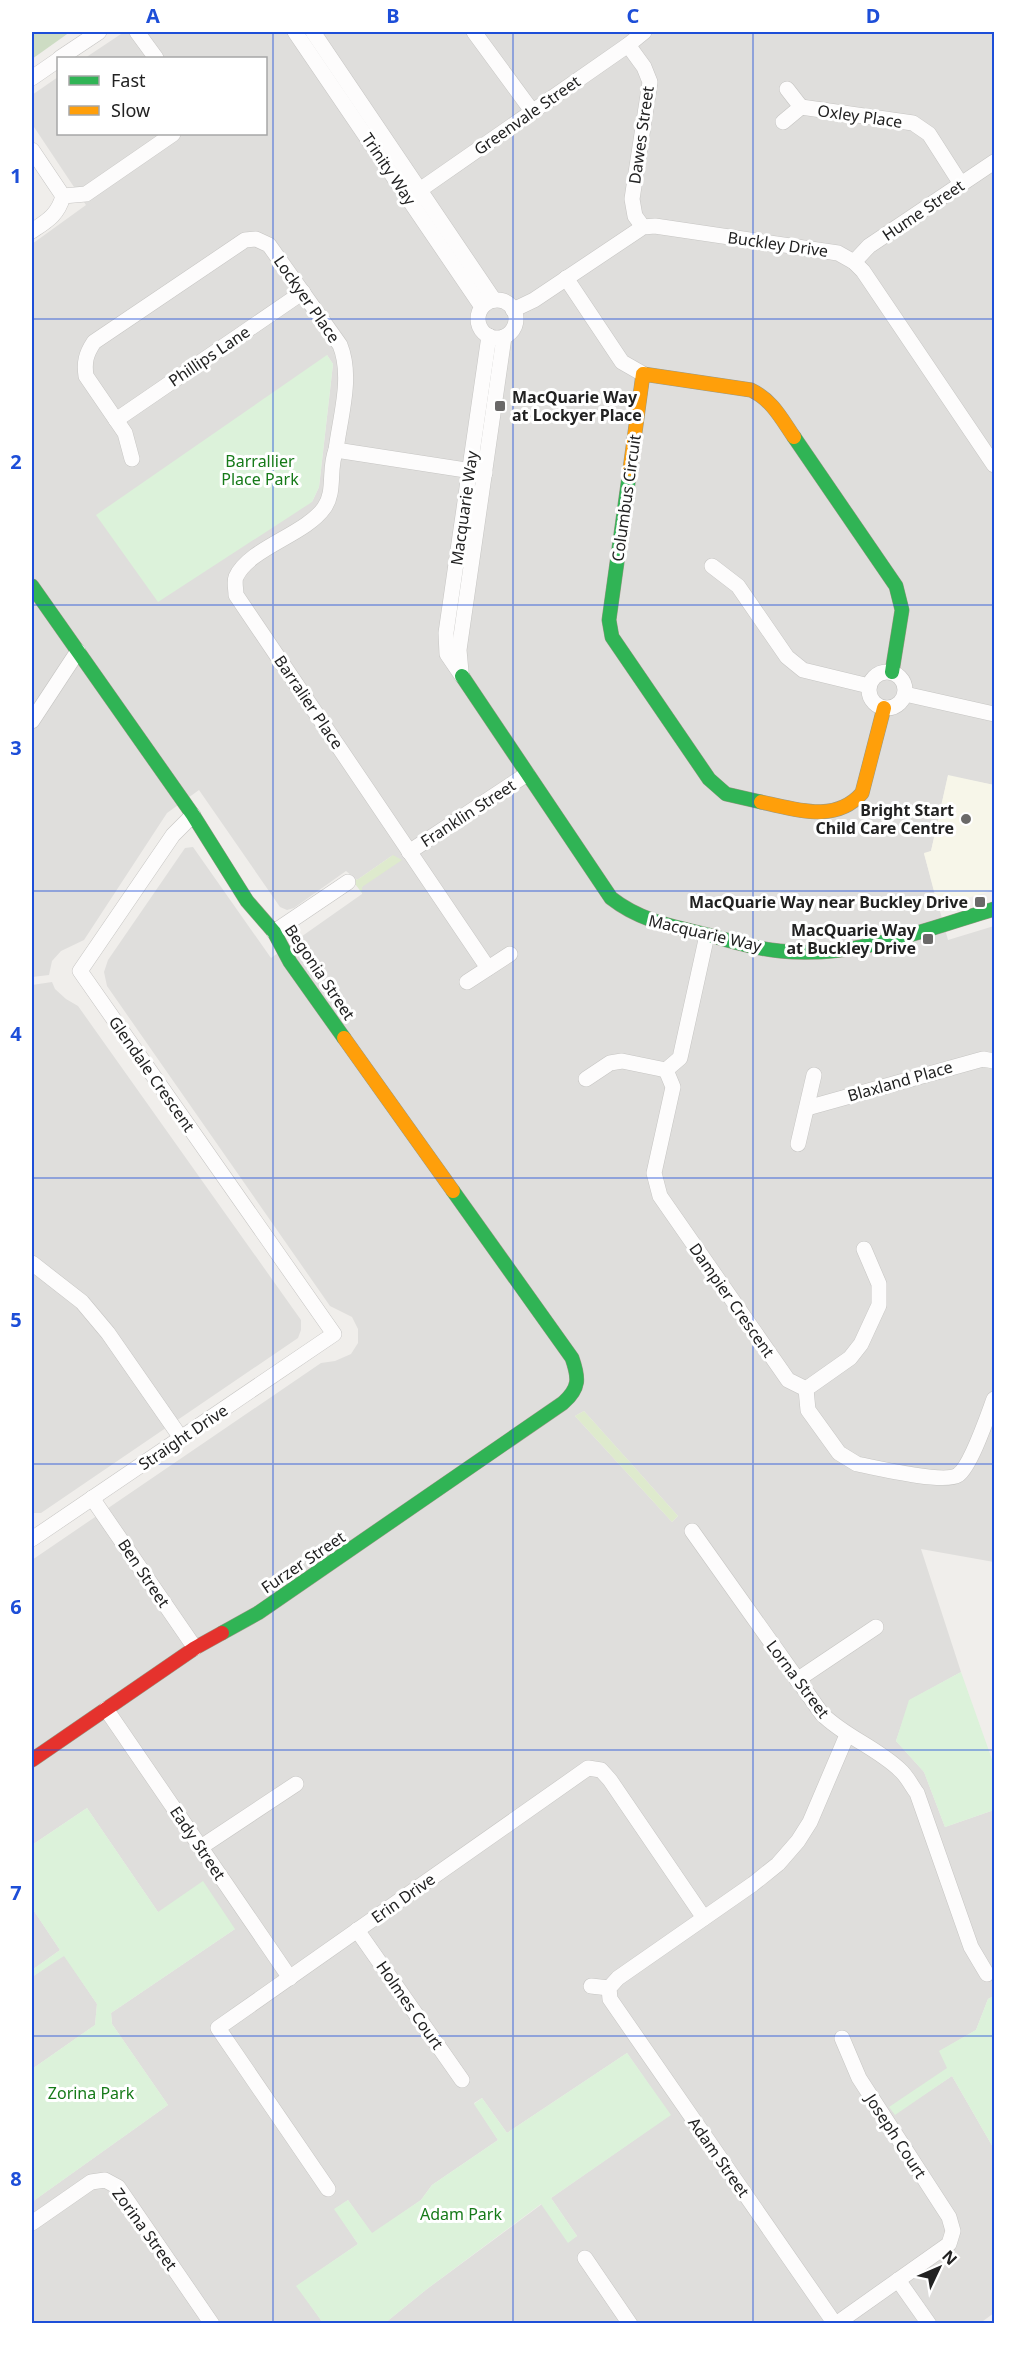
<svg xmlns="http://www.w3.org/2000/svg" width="1026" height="2355" font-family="'Noto Sans',sans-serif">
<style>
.residential{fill:#dfdedc;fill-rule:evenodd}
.education{fill:#f7f6e9}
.grass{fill:#deeacd}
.forest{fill:#cddcc3}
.park{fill:#dcf2da}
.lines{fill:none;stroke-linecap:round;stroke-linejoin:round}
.street-casing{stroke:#c6c5c3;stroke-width:16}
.fast-casing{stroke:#989884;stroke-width:15}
.slow-casing{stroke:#989884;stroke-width:15}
.jam-casing{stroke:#989884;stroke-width:15}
.street{stroke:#fdfcfc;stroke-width:15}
.fast{stroke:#30b455;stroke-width:14}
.slow{stroke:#ff9f0a;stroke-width:14}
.jam{stroke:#e5322d;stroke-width:14}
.grid{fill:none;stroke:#1d4ed8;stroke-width:1.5;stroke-opacity:0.55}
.poi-dot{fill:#6a6968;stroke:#fff;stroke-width:2}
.labels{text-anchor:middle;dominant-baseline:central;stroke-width:6;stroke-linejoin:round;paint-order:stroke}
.street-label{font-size:16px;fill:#222;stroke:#fff}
.poi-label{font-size:16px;font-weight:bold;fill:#222;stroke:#fff;text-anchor:end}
.park-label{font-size:16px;fill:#167a19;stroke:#fff}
.neatline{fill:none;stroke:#1d4ed8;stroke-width:2}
.grid-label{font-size:20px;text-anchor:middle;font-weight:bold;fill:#1d4ed8}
</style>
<rect width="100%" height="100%" fill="#f0eeeb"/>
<g class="residential">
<path d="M 124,32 L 994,32 L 994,785 L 948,776 L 931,851 L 924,854 L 948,940 L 994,926 L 994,1562 L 921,1549 L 961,1672 L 910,1700 L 896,1741 L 924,1772 L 945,1827 L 994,1810 L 994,1996 L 988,1999 L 976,2030 L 940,2051 L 948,2068 L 895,2114 L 952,2076 L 994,2149 L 994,2313 L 979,2324 L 385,2323 L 427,2289 L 542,2204 L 568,2242 L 577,2236 L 551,2198 L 670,2115 L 627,2053 L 507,2133 L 482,2098 L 474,2103 L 498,2140 L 432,2185 L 421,2200 L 372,2234 L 348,2200 L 335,2209 L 358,2244 L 297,2286 L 323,2323 L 32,2323 L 32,2202 L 168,2105 L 112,2024 L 111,2013 L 235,1929 L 158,1912 L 87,1808 L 32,1845 L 32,1560 L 321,1363 L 335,1361 L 351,1354 L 358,1343 L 358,1329 L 352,1317 L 330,1306 L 107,986 L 104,972 L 108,960 L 185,848 L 193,847 L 271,958 L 362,894 L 362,887 L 393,855 L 357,880 L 346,871 L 294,908 L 287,910 L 280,907 L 199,790 L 167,813 L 84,940 L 61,951 L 52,961 L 49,975 L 32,977 L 32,244 L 86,205 L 32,124 L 32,95 L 58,77 L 58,134 L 266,134 L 266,58 L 85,58 ZM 327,355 L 333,364 L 319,487 L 312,502 ZM 584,1411 L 678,1516 L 672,1522 L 575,1416 Z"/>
<path d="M 52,982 L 55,989 L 66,999 L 78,1006 L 301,1320 L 301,1330 L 298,1338 L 41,1513 L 34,1513 L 32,1512 L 32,985 Z"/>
<path d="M 32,1908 L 60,1950 L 32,1970 Z"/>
<path d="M 64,1955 L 97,2004 L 95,2025 L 32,2069 L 32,1977 Z"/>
</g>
<path class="education" d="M 948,775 L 994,785 L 994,890 L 938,907 L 924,853 L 931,851 Z"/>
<g class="grass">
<path d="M 393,855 L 402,860 L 362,887 L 362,893 L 349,876 L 357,880 Z"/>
<path d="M 584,1411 L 678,1516 L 672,1522 L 575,1416 Z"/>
</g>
<path class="forest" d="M 32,32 L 70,32 L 32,59 Z"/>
<g class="park">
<path d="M 327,355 L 333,364 L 319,487 L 312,502 L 158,602 L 96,515 Z"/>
<path d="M 961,1672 L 994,1765 L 994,1810 L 945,1827 L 924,1772 L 896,1741 L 909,1700 Z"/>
<path d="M 87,1808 L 158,1912 L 203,1881 L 235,1929 L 111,2013 L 112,2024 L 168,2105 L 32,2202 L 32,2069 L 95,2025 L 97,2004 L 64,1956 L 32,1977 L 32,1970 L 60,1950 L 32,1908 L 32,1845 Z"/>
<path d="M 994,1996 L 994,2149 L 952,2076 L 895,2115 L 889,2107 L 947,2068 L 939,2051 L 976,2030 L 988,1999 Z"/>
<path d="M 627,2053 L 671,2115 L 551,2198 L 577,2236 L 568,2243 L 541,2204 L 427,2289 L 385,2323 L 323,2323 L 296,2286 L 358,2244 L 334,2209 L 348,2200 L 372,2233 L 421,2200 L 432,2185 L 498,2140 L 474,2104 L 482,2098 L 507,2133 Z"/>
</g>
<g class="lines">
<g class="street-casing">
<g id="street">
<path d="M 137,32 L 156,58"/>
<path d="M 295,32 L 482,307"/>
<path d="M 313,32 L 494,300"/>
<path d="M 474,32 L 532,111"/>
<path d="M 628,45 L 644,67 L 650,82 L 632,199 L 635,216 L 643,227"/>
<path d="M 60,58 L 99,32"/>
<path d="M 32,78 L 58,60"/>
<path d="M 801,107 L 913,123 L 929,134 L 961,184"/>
<path d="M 783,122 L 801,107 L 787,89"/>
<path d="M 32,150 L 63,196 C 58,215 47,221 32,231"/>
<path d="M 414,194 L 628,45 L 644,32"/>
<path d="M 63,196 L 86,194 L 173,134"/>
<path d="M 854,262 L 869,246 L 994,162"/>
<path d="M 566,278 L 622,362 L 643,374"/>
<circle cx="497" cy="319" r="19"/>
<path d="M 513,310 L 534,300 L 643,227 L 655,226 L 838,253 L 854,262 L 863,271 L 994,465"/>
<path d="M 116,420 L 303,292"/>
<path d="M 336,450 C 328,468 336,492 324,508 C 305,535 249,548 236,577 C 234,582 236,589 236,595 L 488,968"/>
<path d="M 132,459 L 125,433 L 86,376 C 84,362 86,354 94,342 L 245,240 L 256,239 L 269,245 L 340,345 C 353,377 340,417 336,450 L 485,473"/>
<path d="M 712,566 L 738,586 L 787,657 L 803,670 L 869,686"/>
<circle cx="887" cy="690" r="18"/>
<path d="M 461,672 L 459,650 L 504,337"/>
<path d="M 462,676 L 447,654 L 446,633 L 489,336"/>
<path d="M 905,694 L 994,714"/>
<path d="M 32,721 L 78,651"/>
<path d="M 409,852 L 527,774"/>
<path d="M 274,932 L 348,882"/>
<path d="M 707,935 L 680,1058 L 666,1070 L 673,1087 L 654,1173 L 660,1196 L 788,1380 L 806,1389 L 808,1410 L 839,1453 L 857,1464 C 877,1468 944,1484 958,1475 C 971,1466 988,1415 994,1399"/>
<path d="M 467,982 L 510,954"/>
<path d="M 586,1079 L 610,1063 L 622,1061 L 666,1070"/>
<path d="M 807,1108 L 983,1059 L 994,1061"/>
<path d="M 798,1144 L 814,1075"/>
<path d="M 32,1263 L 82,1302 L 108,1333 L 181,1438"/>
<path d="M 806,1389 L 850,1358 L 861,1344 L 879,1305 L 879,1284 L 864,1249"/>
<path d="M 92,1498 L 195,1648"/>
<path d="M 692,1531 L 822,1714 C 845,1737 876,1747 900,1770 C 907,1776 911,1785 917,1793 L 971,1947 L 987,1974"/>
<path d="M 32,1539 L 334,1334 L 80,971 L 173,835 L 193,815"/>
<path d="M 797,1680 L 876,1627"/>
<path d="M 106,1709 L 290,1978"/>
<path d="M 201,1847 L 296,1784"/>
<path d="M 357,1930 L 462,2080"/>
<path d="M 591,1986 L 609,1988"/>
<path d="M 328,2189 L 218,2028 L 588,1768 L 601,1770 L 610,1780 L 704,1918"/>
<path d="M 32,2223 L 91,2182 L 105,2180 L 118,2187 L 212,2324"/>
<path d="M 585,2258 L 630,2324"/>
<path d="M 898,2280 L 929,2324"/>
<path d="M 835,2324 L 610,1999 L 609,1988 L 618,1978 L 753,1884 L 778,1864 L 798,1841 L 810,1822 L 847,1735"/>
<path d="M 836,2324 L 949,2244 L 953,2231 L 949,2217 L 859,2078 L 842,2038"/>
</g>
</g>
<g class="fast-casing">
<g id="fast">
<path d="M 794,437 L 896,586 L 902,610 L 892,672"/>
<path d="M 630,469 L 609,620 L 612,637 L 709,779 L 726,794 L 761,802"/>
<path d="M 32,586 L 193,815 L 247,901 L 274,932 L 290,962 L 344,1038"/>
<path d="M 462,676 L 611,898 C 639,920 670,926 704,934 C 729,940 754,949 780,951 C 853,959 925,930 994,909"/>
<path d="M 222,1633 L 258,1613 L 563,1403 C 580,1388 579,1378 572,1358 L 453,1191"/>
</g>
</g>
<g class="slow-casing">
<g id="slow">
<path d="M 630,469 L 643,374 L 751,390 C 772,400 781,418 794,437"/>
<path d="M 761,802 C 795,809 835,824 862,793 L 884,708"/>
<path d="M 344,1038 L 453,1191"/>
</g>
</g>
<g class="jam-casing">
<path id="jam" d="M 32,1760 L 195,1648 L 222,1633"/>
</g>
<use href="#street" class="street"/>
<use href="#fast" class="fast"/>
<use href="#slow" class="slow"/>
<use href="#jam" class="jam"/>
</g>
<path class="grid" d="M 273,32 L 273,2324M 513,32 L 513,2324M 753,32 L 753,2324M 32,319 L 994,319M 32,605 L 994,605M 32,891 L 994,891M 32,1178 L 994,1178M 32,1464 L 994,1464M 32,1750 L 994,1750M 32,2036 L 994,2036"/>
<g class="poi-dot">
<rect x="494" y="400" width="12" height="12" rx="3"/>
<circle cx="966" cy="819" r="6"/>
<rect x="974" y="896" width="12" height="12" rx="3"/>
<rect x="922" y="933" width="12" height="12" rx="3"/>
</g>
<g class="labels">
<g class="street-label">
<text transform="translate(527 115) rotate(-35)">Greenvale Street</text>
<text transform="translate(860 116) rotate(8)">Oxley Place</text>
<text transform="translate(641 135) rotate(-82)">Dawes Street</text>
<text transform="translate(389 169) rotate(56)">Trinity Way</text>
<text transform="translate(923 210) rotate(-34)">Hume Street</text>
<text transform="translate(778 244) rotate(8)">Buckley Drive</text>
<text transform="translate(307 299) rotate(55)">Lockyer Place</text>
<text transform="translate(209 356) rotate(-34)">Phillips Lane</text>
<text transform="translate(626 498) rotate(-82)">Columbus Circuit</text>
<text transform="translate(464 508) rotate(-82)">Macquarie Way</text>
<text transform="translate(309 702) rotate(56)">Barralier Place</text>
<text transform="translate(468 813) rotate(-33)">Franklin Street</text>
<text transform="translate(705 933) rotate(13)">Macquarie Way</text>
<text transform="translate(320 972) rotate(56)">Begonia Street</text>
<text transform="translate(152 1074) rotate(55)">Glendale Crescent</text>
<text transform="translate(900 1081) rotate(-16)">Blaxland Place</text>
<text transform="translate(732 1300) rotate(55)">Dampier Crescent</text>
<text transform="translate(183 1437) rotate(-34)">Straight Drive</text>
<text transform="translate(303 1562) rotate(-34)">Furzer Street</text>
<text transform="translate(144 1573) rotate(56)">Ben Street</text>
<text transform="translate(798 1679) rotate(53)">Lorna Street</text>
<text transform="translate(198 1843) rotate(56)">Eady Street</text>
<text transform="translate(403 1898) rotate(-35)">Erin Drive</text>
<text transform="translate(410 2005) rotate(55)">Holmes Court</text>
<text transform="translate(896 2136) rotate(57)">Joseph Court</text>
<text transform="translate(719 2157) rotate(55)">Adam Street</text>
<text transform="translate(145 2229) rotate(54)">Zorina Street</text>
</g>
<g class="poi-label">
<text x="512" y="397" text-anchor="start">MacQuarie Way<tspan x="512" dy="18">at Lockyer Place</tspan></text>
<text x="954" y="810">Bright Start<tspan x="954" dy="18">Child Care Centre</tspan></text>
<text x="968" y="902">MacQuarie Way near Buckley Drive</text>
<text x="916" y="930">MacQuarie Way<tspan x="916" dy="18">at Buckley Drive</tspan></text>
</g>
<g class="park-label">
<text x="260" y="461">Barrallier<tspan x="260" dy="18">Place Park</tspan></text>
<text x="91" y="2093">Zorina Park</text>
<text x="461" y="2214">Adam Park</text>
</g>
</g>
<rect width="1026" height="2355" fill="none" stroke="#ffffff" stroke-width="66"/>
<rect x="57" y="57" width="210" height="78" fill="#ffffff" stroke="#a7a7a7" stroke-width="1.5"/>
<rect x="69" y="76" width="30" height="9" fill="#30b455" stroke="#a7a7a7" stroke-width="1.5"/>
<text x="111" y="87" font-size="18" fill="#222222">Fast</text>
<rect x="69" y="106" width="30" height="9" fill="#ff9f0a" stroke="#a7a7a7" stroke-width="1.5"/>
<text x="111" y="117" font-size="18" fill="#222222">Slow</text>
<g transform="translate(939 2268) rotate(46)" stroke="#ffffff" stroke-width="4.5" paint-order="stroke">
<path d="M0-4.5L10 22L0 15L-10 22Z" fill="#222222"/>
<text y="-9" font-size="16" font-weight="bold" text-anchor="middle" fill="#222222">N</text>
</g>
<rect x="33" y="33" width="960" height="2289" class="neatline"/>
<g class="grid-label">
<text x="153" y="23">A</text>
<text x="393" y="23">B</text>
<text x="633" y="23">C</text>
<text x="873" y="23">D</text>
<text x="16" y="183">1</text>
<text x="16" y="469">2</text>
<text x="16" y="755">3</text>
<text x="16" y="1041">4</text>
<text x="16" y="1327">5</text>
<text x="16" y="1614">6</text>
<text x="16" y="1900">7</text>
<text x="16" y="2186">8</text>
</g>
</svg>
